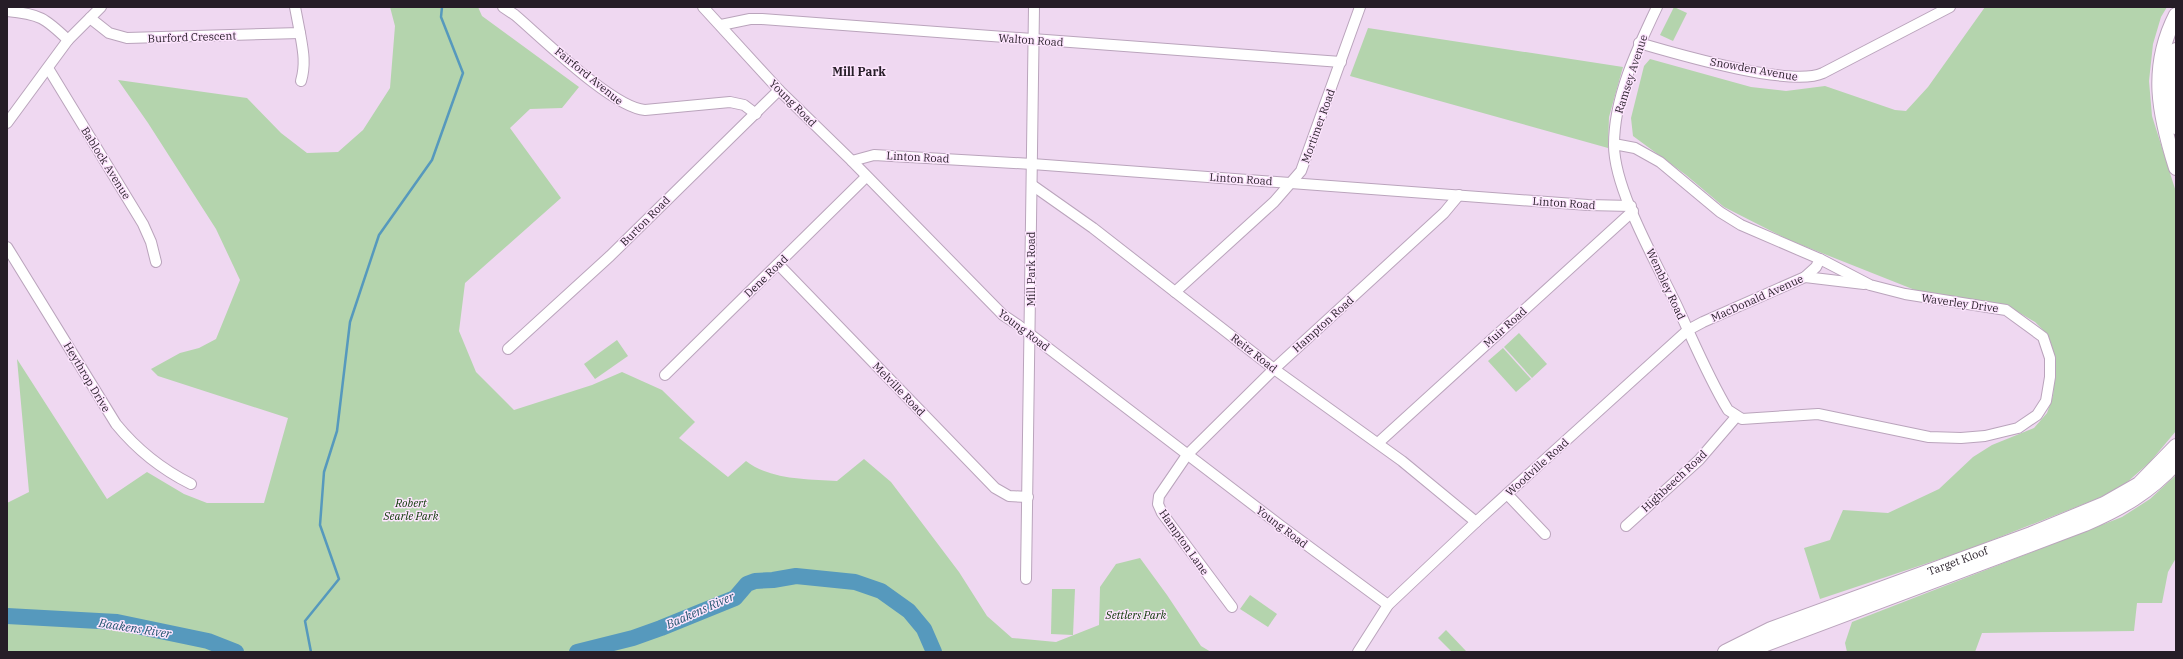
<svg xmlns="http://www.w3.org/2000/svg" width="2183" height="659" font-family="'IBM Plex Serif',serif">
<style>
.green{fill:#b4d4ad}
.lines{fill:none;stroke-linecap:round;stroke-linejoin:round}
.stream{stroke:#5699bd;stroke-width:2.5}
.river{stroke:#5699bd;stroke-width:16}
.street-casing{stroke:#baa4bc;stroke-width:12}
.secondary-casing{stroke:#baa4bc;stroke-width:16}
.street{stroke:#fff;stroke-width:10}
.secondary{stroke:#fff;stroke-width:14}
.labels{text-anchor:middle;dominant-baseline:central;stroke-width:3;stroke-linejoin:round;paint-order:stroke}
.street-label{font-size:11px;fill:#261d27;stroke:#fde5fe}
.park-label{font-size:11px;font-style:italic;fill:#083500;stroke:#fde5fe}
.neighbourhood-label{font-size:12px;font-weight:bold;fill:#261d27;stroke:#fde5fe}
.water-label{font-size:12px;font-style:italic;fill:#1d516c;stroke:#fde5fe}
</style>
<rect width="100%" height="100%" fill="#efd8f1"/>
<g class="green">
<path d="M 390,7 L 478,7 L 482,16 L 579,87 L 562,108 L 530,109 L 510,128 L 561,198 L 465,283 L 459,331 L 476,372 L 514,410 L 592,385 L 622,372 L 662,390 L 695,422 L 679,438 L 728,477 L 746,461 C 770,480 807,479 837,481 L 864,459 L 891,482 L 959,572 L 987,616 L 1012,638 L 1056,642 L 1099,625 L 1100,587 L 1116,564 L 1140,558 L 1167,595 L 1201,646 L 1211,652 L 7,652 L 7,503 L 29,492 L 17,359 L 107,499 L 147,472 L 184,494 L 207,503 L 264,503 L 288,418 L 158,376 L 151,369 L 180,353 L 199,348 L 216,339 L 240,280 L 216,229 L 148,123 L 118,80 L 247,98 L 281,133 L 307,153 L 338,152 L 363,130 L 390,88 L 395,26 Z"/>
<path d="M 1674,7 L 1687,13 L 1673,41 L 1660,35 Z"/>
<path d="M 1985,7 L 2167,7 L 2161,17 L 2153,44 L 2149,81 L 2152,116 L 2176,192 L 2176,431 L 2150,462 L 2125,484 L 2099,498 L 1967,550 L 1820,599 L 1804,548 L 1830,540 L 1843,510 L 1888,513 L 1939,489 L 1973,457 L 1992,445 L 2034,428 L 2047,413 L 2053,396 L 2055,369 L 2053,352 L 2047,334 L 2035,322 L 2018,312 L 1998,304 L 1920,292 L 1789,240 L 1724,207 L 1686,175 L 1633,136 L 1631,118 L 1644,66 L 1650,59 L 1751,87 L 1786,91 L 1825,86 L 1895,110 L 1906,111 L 1928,87 Z"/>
<path d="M 1368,28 L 1623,67 L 1609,117 L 1608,148 L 1350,76 Z"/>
<path d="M 1519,333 L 1547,364 L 1532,378 L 1504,347 Z"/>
<path d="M 617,340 L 628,356 L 595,379 L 584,364 Z"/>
<path d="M 1503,348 L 1531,379 L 1516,392 L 1488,361 Z"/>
<path d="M 2176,475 L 2176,558 L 2168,572 L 2162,603 L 2137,603 L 2134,631 L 1982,633 L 1975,652 L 1847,652 L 1845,643 L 1852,622 L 2122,517 L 2150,499 Z"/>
<path d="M 1052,589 L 1075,589 L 1073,635 L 1051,634 Z"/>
<path d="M 1250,595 L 1277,614 L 1268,627 L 1240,609 Z"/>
<path d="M 1446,630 L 1466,651 L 1465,652 L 1452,652 L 1438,638 Z"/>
</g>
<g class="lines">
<path class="stream" d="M 311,652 L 305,621 L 339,579 L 320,525 L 324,472 L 337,431 L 350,322 L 379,235 L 432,160 L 463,73 L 441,17 L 442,7"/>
<g class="river">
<path d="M 7,616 L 117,622 L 208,641 L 236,652"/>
<path d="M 577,652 L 633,638 L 661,628 L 735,598 L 747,584 L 755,581 L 773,580 L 796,576 L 855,582 L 881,591 L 909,611 L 924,629 L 934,652"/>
</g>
<g class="street-casing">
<g id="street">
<path d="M 503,7 L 515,15 C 542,38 613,108 645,110 L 730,102 L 744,105 L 756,114"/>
<path d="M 703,7 L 779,90 L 852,161 L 1003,315 L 1018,325 L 1281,526 L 1388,605"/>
<path d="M 7,11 C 40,14 45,18 68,40"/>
<path d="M 90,18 L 109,33 L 127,38 L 300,33 L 295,7"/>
<path d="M 721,25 L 750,19 L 762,19 L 1341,62"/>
<path d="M 300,33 C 303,50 306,64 301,81"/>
<path d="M 1639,43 C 1677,54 1791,88 1823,73 L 1950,7"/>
<path d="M 48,68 L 143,224 L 151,242 L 156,262"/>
<path d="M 7,123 L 68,40 L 101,7"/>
<path d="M 1614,144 L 1635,148 L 1660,162 L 1720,212 L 1741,225 L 1820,259 L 1870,285 L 1905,294 L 2006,310 L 2043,337 L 2050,358 L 2050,377 L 2046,401 L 2037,415 L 2018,428 L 1985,436 L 1961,438 L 1929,437 L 1818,414 L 1742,419 L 1728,410 C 1708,377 1693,340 1676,304 C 1656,262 1614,189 1614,145 C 1614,97 1637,49 1657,7"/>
<path d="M 852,161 L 874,155 L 1032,164 L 1588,205 L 1631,206"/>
<path d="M 1032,185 L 1093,228 L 1274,369 L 1402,461 L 1476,522"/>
<path d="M 7,247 L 116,424 C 138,451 161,469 191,484"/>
<path d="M 779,265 L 995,488 L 1009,496 L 1028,497"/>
<path d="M 1805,277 L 1864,284"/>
<path d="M 1175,292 L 1274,202 L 1301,171 L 1360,7"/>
<path d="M 508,349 L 610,256 L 779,90"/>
<path d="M 665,375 L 866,177"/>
<path d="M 1378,443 L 1633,211"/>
<path d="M 1507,494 L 1545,534"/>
<path d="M 1626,526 L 1699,460 L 1736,417"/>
<path d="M 1026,579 L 1034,7"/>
<path d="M 1232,607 L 1162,513 L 1158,504 L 1159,496 L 1187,455 L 1274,369 L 1444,213 L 1459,195"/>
<path d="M 1358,652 L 1388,605 L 1476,522 L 1688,330 L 1703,322 L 1805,277 L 1816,267 L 1820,259"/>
</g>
</g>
<g class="secondary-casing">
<g id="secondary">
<path d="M 2176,15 C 2149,68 2159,114 2176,168"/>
<path d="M 2176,50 L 2170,74 L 2176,127"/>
<path id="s1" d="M 1725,652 L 1771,629 L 2031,534 L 2104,504 L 2139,484 L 2176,446"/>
<path d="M 1745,652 L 2085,524 C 2120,509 2150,492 2176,463"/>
</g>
</g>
<use href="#street" class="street"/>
<use href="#secondary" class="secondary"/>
</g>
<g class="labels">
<g class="street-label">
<text transform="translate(192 37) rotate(-2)">Burford Crescent</text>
<text transform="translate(1031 40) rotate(4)">Walton Road</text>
<text transform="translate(1754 69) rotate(10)">Snowden Avenue</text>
<text transform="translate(1631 74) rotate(-72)">Ramsey Avenue</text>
<text transform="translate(589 76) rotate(39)">Fairford Avenue</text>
<text transform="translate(793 103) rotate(45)">Young Road</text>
<text transform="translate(1318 126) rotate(-70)">Mortimer Road</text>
<text transform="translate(918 157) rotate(3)">Linton Road</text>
<text transform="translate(106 163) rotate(58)">Bablock Avenue</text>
<text transform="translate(1241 179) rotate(4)">Linton Road</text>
<text transform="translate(1564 203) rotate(4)">Linton Road</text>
<text transform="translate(645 221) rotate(-45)">Burton Road</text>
<text transform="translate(1031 269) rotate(-90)">Mill Park Road</text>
<text transform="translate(766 276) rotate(-44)">Dene Road</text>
<text transform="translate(1666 284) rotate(65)">Wembley Road</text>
<text transform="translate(1757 298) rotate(-24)">MacDonald Avenue</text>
<text transform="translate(1960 303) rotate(8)">Waverley Drive</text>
<text transform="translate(1323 324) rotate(-42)">Hampton Road</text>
<text transform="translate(1505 327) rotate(-42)">Muir Road</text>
<text transform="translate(1024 330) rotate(37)">Young Road</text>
<text transform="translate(1254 353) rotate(38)">Reitz Road</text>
<text transform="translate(87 377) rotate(59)">Heythrop Drive</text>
<text transform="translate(899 389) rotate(46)">Melville Road</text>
<text transform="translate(1537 467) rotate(-42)">Woodville Road</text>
<text transform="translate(1674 481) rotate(-43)">Highbeech Road</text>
<text transform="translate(1282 527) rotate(37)">Young Road</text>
<text transform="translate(1184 542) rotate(55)">Hampton Lane</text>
<text stroke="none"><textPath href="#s1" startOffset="250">Target Kloof</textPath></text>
</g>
<g class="park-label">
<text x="411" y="503">Robert<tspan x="411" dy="13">Searle Park</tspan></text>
<text x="1136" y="615">Settlers Park</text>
</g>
<g class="neighbourhood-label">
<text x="859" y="71">Mill Park</text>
</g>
<g class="water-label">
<text transform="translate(700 610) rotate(-24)">Baakens River</text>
<text transform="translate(135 628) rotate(9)">Baakens River</text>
</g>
</g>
<rect width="2183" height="659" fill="none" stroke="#261d27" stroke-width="16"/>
</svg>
